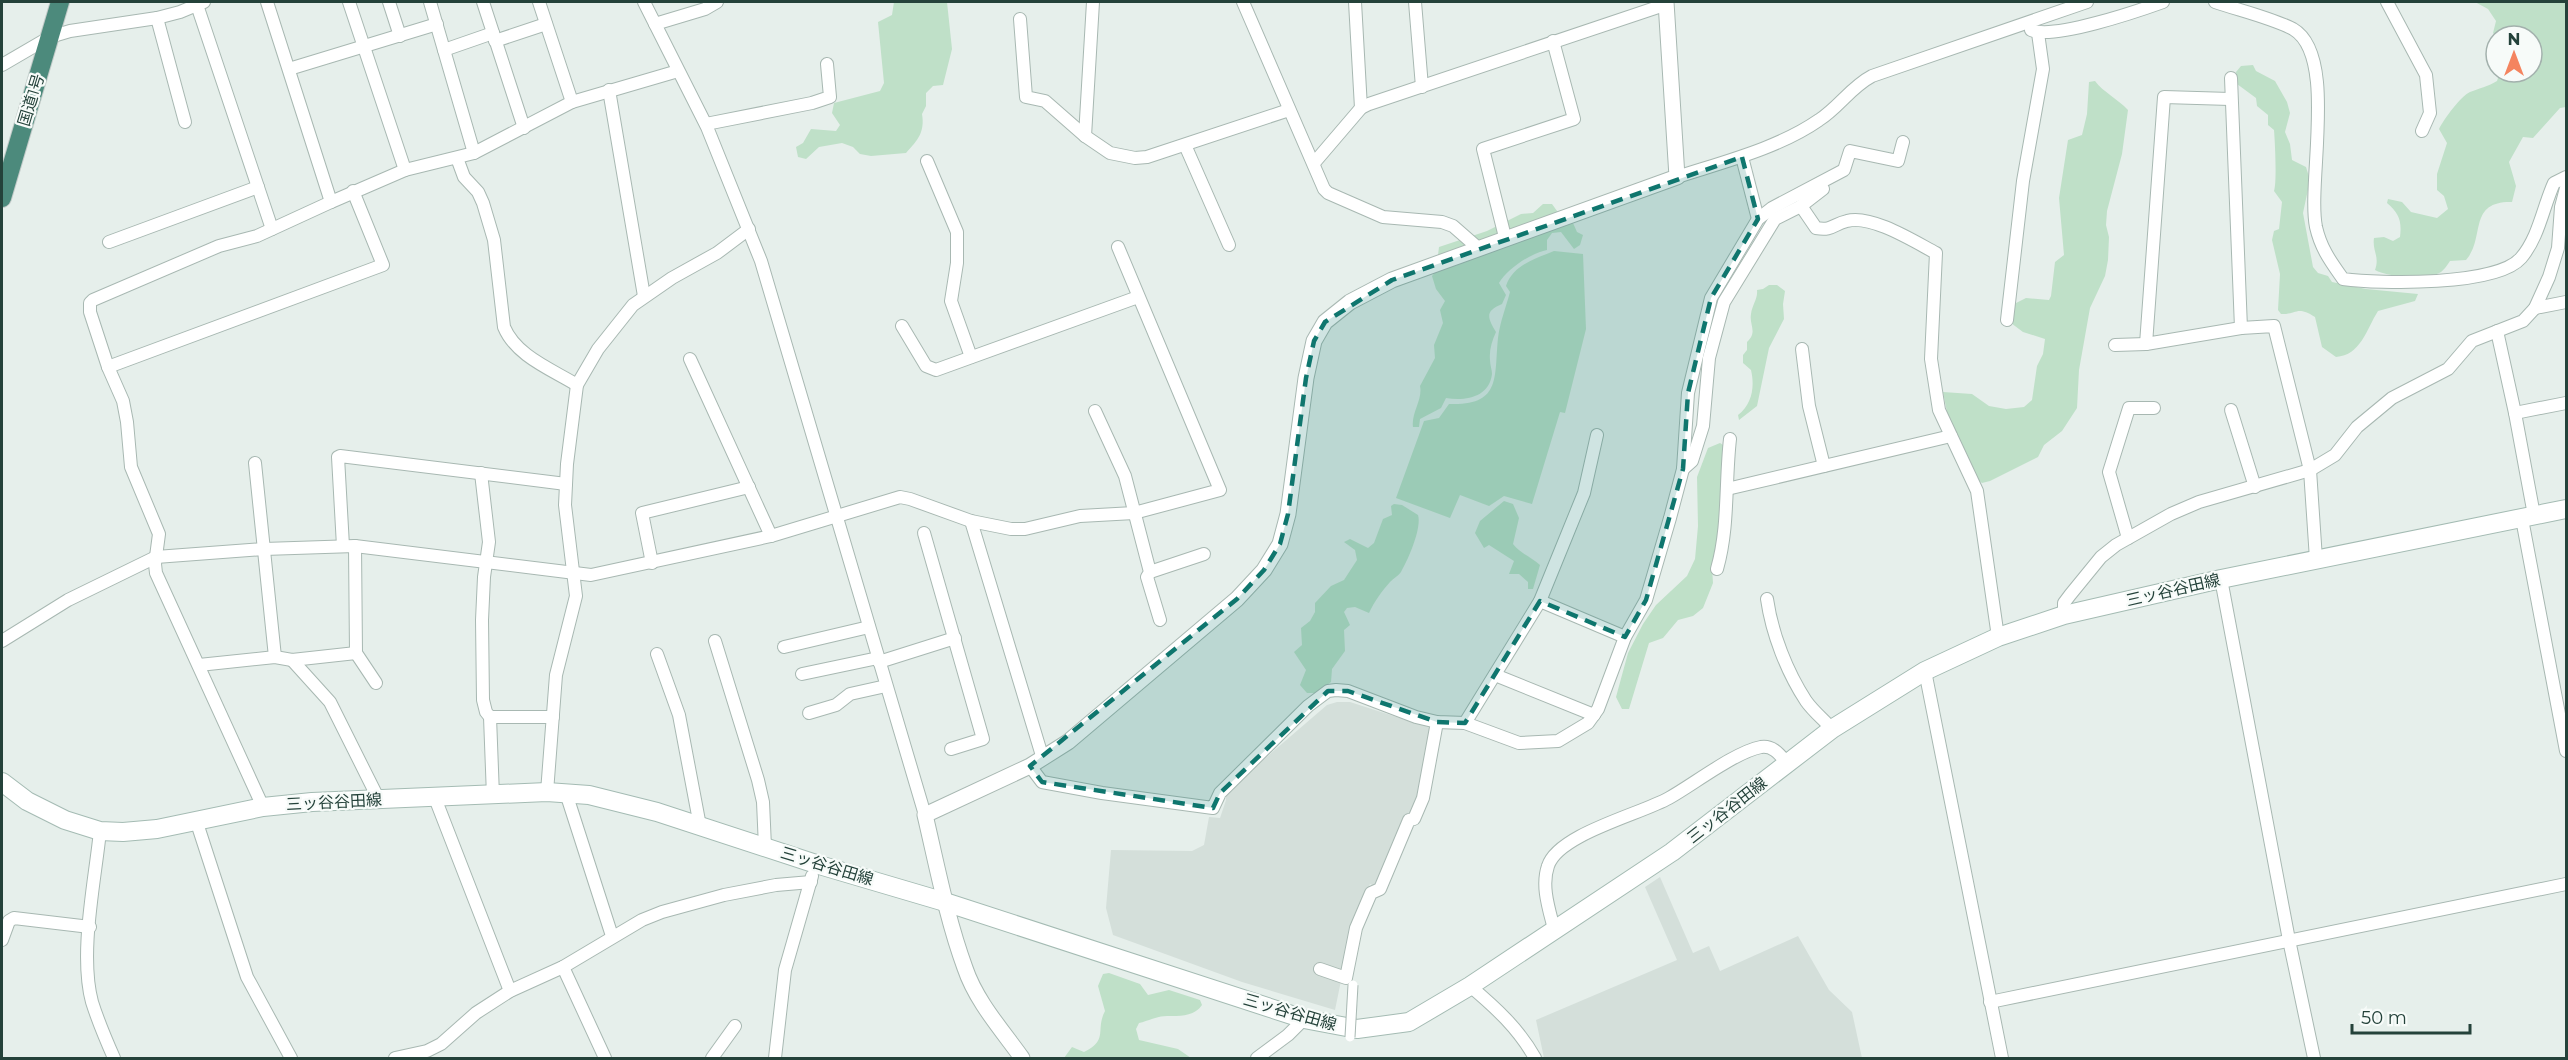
<svg xmlns="http://www.w3.org/2000/svg" width="2568" height="1060" font-family="Montserrat,'Noto Sans JP',sans-serif">
<style>
.built{fill:#d4dfda}
.green{fill:#bfe0c8}
.lines{fill:none;stroke-linecap:round;stroke-linejoin:round}
.minor-casing{stroke:#a8b8b2;stroke-width:14}
.tertiary-casing{stroke:#a8b8b2;stroke-width:17}
.secondary-casing{stroke:#a4bbb3;stroke-width:20}
.trunk-casing{stroke:#c2cac8;stroke-width:20}
.minor{stroke:#fff;stroke-width:12}
.tertiary{stroke:#fff;stroke-width:15}
.secondary{stroke:#fff;stroke-width:18}
.trunk{stroke:#4c8a7c;stroke-width:18}
.pedestrian-bridge-casing{stroke:#a8b8b2;stroke-width:11;stroke-linecap:butt}
.pedestrian-bridge{stroke:#fff;stroke-width:9}
.marked{fill:#0f766e;fill-opacity:0.2;stroke:#0f766e;stroke-width:4.5;stroke-dasharray:12 8;stroke-linejoin:round}
.labels{text-anchor:middle;dominant-baseline:central;stroke-width:4.5;stroke-linejoin:round;paint-order:stroke}
.street-label{font-size:16px;fill:#24423a;stroke:#f7fbf9}
</style>
<rect width="100%" height="100%" fill="#e6efeb"/>
<g class="built">
<path d="M 1337,702 L 1350,702 L 1431,728 L 1419,795 L 1411,815 L 1406,814 L 1377,887 L 1370,884 L 1353,922 L 1335,1010 L 1242,982 L 1113,935 L 1106,908 L 1111,850 L 1192,851 L 1204,845 L 1209,817 L 1220,818 L 1226,800 L 1226,792 L 1327,705 Z"/>
<path d="M 1660,877 L 1693,953 L 1709,946 L 1720,971 L 1798,936 L 1829,990 L 1852,1012 L 1862,1058 L 1544,1058 L 1536,1020 L 1677,960 L 1645,887 Z"/>
</g>
<g class="green">
<path d="M 894,2 L 947,2 L 952,49 L 943,85 L 933,86 L 926,93 L 926,106 L 922,114 C 925,132 918,140 906,153 L 871,156 L 860,154 L 853,147 L 842,143 L 819,147 L 806,159 L 798,157 L 796,147 L 803,143 L 811,129 L 836,131 L 840,125 L 832,113 L 834,103 L 880,91 L 884,83 L 878,22 L 892,15 Z"/>
<path d="M 2475,2 L 2566,2 L 2566,107 L 2560,108 L 2533,138 L 2523,137 L 2509,162 L 2516,186 L 2512,202 C 2467,201 2486,238 2466,260 L 2450,261 C 2448,264 2444,270 2441,272 C 2428,280 2387,277 2375,270 C 2380,256 2372,251 2374,238 L 2384,237 L 2393,241 L 2400,237 C 2402,221 2399,213 2387,203 L 2388,199 L 2402,202 L 2411,212 L 2437,218 L 2448,209 L 2444,196 L 2437,190 L 2437,174 L 2447,143 L 2439,129 C 2444,119 2461,96 2470,92 C 2480,88 2487,87 2497,81 L 2500,72 L 2532,72 L 2532,36 L 2496,36 L 2493,33 L 2496,21 L 2488,9 Z"/>
<path d="M 2253,65 L 2256,71 L 2275,81 L 2287,102 L 2290,113 L 2285,132 L 2290,144 L 2292,160 L 2306,167 L 2310,180 L 2303,213 L 2313,267 L 2318,273 L 2328,276 L 2332,282 L 2366,289 L 2418,294 L 2415,301 L 2378,311 C 2366,330 2361,355 2336,357 L 2322,347 L 2315,317 C 2296,305 2297,315 2281,314 L 2278,310 L 2280,274 L 2272,240 L 2274,231 L 2279,229 L 2282,202 L 2274,191 C 2277,182 2275,142 2274,130 L 2268,125 L 2268,115 L 2257,106 L 2256,98 L 2237,84 L 2236,72 L 2241,66 Z"/>
<path d="M 2095,81 C 2103,92 2118,99 2128,110 L 2122,154 L 2107,211 L 2106,225 L 2109,237 L 2108,260 L 2105,276 L 2090,308 L 2079,370 L 2077,408 L 2062,431 L 2044,445 L 2038,457 L 1990,481 L 1982,483 L 1976,478 L 1950,427 L 1943,392 L 1972,394 L 1989,406 L 2006,409 L 2024,407 L 2032,400 L 2037,366 L 2043,354 L 2045,339 L 2023,332 L 2011,323 L 2014,304 L 2026,298 L 2049,300 L 2051,296 L 2055,262 L 2064,255 L 2059,198 L 2068,140 L 2082,135 L 2087,114 L 2089,82 Z"/>
<path d="M 1543,204 L 1552,204 L 1565,222 L 1573,223 L 1577,232 L 1583,235 L 1580,245 L 1574,249 L 1561,232 L 1552,233 L 1547,240 L 1547,250 C 1531,253 1507,269 1499,283 L 1506,295 L 1502,304 C 1485,311 1487,317 1496,332 C 1492,341 1489,350 1490,360 C 1490,365 1492,370 1492,374 C 1489,398 1465,401 1446,398 L 1441,408 L 1420,419 L 1419,427 L 1413,427 C 1411,413 1423,399 1420,386 L 1435,358 L 1434,345 L 1443,323 L 1440,310 L 1445,301 L 1436,289 L 1432,276 L 1436,271 L 1439,247 L 1487,231 L 1521,214 L 1533,213 Z"/>
<path d="M 1554,251 L 1583,254 L 1586,329 L 1565,413 L 1560,412 L 1532,504 L 1504,496 L 1489,506 L 1460,495 L 1450,518 L 1396,498 L 1424,421 L 1439,418 L 1449,404 C 1502,406 1494,377 1498,338 C 1500,322 1506,307 1510,292 L 1506,286 C 1513,265 1535,259 1554,251 Z"/>
<path d="M 1769,285 L 1777,285 L 1785,291 L 1783,304 L 1784,319 L 1769,348 L 1757,406 L 1739,420 L 1738,415 C 1752,404 1755,387 1751,370 L 1743,363 L 1743,355 L 1747,350 L 1747,342 C 1758,332 1749,325 1751,314 C 1752,305 1758,299 1757,290 L 1763,289 Z"/>
<path d="M 1720,443 L 1726,447 L 1717,549 L 1712,568 L 1713,583 L 1703,608 L 1693,616 L 1678,620 L 1663,638 L 1649,643 L 1629,709 L 1622,709 L 1616,697 L 1628,653 L 1643,624 L 1656,605 L 1687,576 L 1695,559 L 1698,526 L 1697,477 L 1708,448 Z"/>
<path d="M 1504,501 L 1513,504 L 1519,518 L 1513,544 C 1521,554 1531,557 1540,565 L 1533,589 L 1528,589 L 1528,582 L 1519,574 L 1509,574 L 1514,561 L 1489,545 L 1484,548 L 1475,533 L 1480,521 Z"/>
<path d="M 1394,504 L 1402,505 L 1418,515 C 1422,528 1408,560 1401,572 C 1398,576 1394,578 1390,582 C 1382,591 1374,602 1369,613 L 1355,607 L 1347,608 L 1344,612 L 1350,625 L 1344,630 L 1345,651 L 1332,669 L 1331,682 L 1316,693 L 1307,693 L 1300,685 L 1306,670 L 1294,652 L 1302,645 L 1301,628 L 1310,621 L 1315,612 L 1315,603 L 1331,586 L 1344,580 L 1357,560 L 1355,550 L 1344,542 L 1350,539 L 1368,548 L 1374,543 L 1383,519 L 1392,515 L 1391,506 Z"/>
<path d="M 1109,973 L 1140,984 L 1148,995 L 1169,990 L 1200,1000 L 1202,1005 C 1194,1017 1179,1016 1167,1016 C 1157,1016 1148,1021 1139,1023 L 1136,1029 L 1139,1040 L 1178,1049 L 1191,1058 L 1064,1058 L 1072,1047 L 1084,1052 C 1109,1040 1095,1030 1105,1011 L 1098,986 L 1103,974 Z"/>
</g>
<g class="lines">
<g class="minor-casing">
<g id="minor">
<path d="M 267,2 L 331,202 L 405,170 L 474,153 L 572,102 L 678,71"/>
<path d="M 349,2 L 405,170"/>
<path d="M 389,2 L 400,36"/>
<path d="M 430,2 L 474,153"/>
<path d="M 483,2 L 524,128"/>
<path d="M 539,2 L 572,102"/>
<path d="M 644,2 L 707,127 L 761,261 L 925,815"/>
<path d="M 1243,2 L 1324,189 L 1328,193 L 1383,217 L 1442,222 L 1453,226 L 1477,247"/>
<path d="M 1355,2 L 1361,108"/>
<path d="M 1415,2 L 1422,87"/>
<path d="M 2215,2 C 2238,10 2272,18 2293,29 C 2338,55 2307,182 2316,227 C 2321,249 2331,262 2343,279 C 2380,284 2497,286 2521,258 C 2539,237 2543,207 2554,183 L 2566,177"/>
<path d="M 2387,2 L 2426,75 L 2430,113 L 2422,131"/>
<path d="M 197,5 L 272,229"/>
<path d="M 157,18 L 185,122"/>
<path d="M 1020,19 L 1026,97 L 1045,101 L 1085,136 L 1110,153 L 1135,158 L 1147,157 L 1289,110"/>
<path d="M 655,24 L 705,9 L 717,2"/>
<path d="M 2031,30 C 2053,40 2138,11 2163,2"/>
<path d="M 495,41 L 546,24"/>
<path d="M 444,50 L 493,33"/>
<path d="M 2,65 L 50,37 L 70,31 L 157,18 L 180,12 L 204,2"/>
<path d="M 289,69 L 437,24"/>
<path d="M 2231,78 L 2241,328"/>
<path d="M 609,90 L 644,296"/>
<path d="M 2230,99 L 2164,97 L 2146,344 L 2241,328 L 2274,326 L 2310,470 L 2316,559"/>
<path d="M 706,124 L 812,103 L 830,97 L 827,64"/>
<path d="M 1085,136 L 1093,2"/>
<path d="M 1185,145 L 1229,245"/>
<path d="M 1742,157 L 1758,219"/>
<path d="M 457,158 L 464,177 L 478,192 L 483,203 L 494,240 L 504,327 C 516,356 551,369 577,385"/>
<path d="M 927,161 L 957,232 L 957,263 L 951,301 L 971,357"/>
<path d="M 1314,163 L 1361,108 L 1369,104 L 1667,4"/>
<path d="M 1677,177 C 1723,162 1779,148 1819,120 C 1839,107 1851,87 1872,76 L 2087,2"/>
<path d="M 1801,206 L 1816,228 C 1833,231 1833,224 1847,221 C 1871,214 1915,242 1936,253 L 1931,359 L 1939,410 L 1977,491 L 1998,637"/>
<path d="M 1505,237 L 1483,149 L 1574,119 L 1553,41"/>
<path d="M 109,242 L 258,187"/>
<path d="M 2535,308 L 2566,302"/>
<path d="M 2007,320 L 2023,181 L 2043,69 L 2038,33"/>
<path d="M 902,326 L 926,366 L 936,370 L 1138,297"/>
<path d="M 2497,331 L 2515,413 L 2534,515"/>
<path d="M 2115,345 L 2146,344"/>
<path d="M 1802,349 L 1809,406 L 1824,466"/>
<path d="M 690,359 L 771,536"/>
<path d="M 108,367 L 90,312 L 90,303 L 93,300 L 219,246 L 257,236 L 331,202"/>
<path d="M 2231,410 L 2255,487"/>
<path d="M 1095,411 L 1125,476 L 1150,572 L 1147,577 L 1160,620"/>
<path d="M 2515,413 L 2566,403"/>
<path d="M 255,463 L 275,657"/>
<path d="M 1683,469 L 1692,461 L 1703,426 L 1709,358 L 1724,302 L 1775,219 L 1801,206 L 1823,189"/>
<path d="M 481,473 L 489,542 L 484,577 L 482,620 L 483,700 L 486,712 L 490,717 L 493,796"/>
<path d="M 1727,489 L 1951,436"/>
<path d="M 2522,519 L 2566,751"/>
<path d="M 971,521 L 1043,759"/>
<path d="M 924,533 L 983,739 L 951,749"/>
<path d="M 2128,538 L 2109,472 L 2129,408 L 2154,408"/>
<path d="M 343,546 L 338,457 L 340,456 L 566,484"/>
<path d="M 355,546 L 356,653 L 376,683"/>
<path d="M 652,563 L 642,513 L 749,487"/>
<path d="M 1717,569 C 1729,527 1725,483 1730,439"/>
<path d="M 1150,572 L 1204,554"/>
<path d="M 2221,579 L 2289,940 L 2314,1058"/>
<path d="M 1767,599 C 1772,634 1787,672 1806,701 C 1813,711 1824,720 1832,729"/>
<path d="M 1540,601 L 1625,637"/>
<path d="M 2064,615 L 2064,603 L 2070,595 L 2101,557 L 2116,545 L 2171,514 L 2199,502 L 2310,470 L 2335,455 L 2357,427 L 2392,398 L 2448,369 L 2472,341 L 2523,321 L 2535,308 L 2549,277 L 2558,248 L 2561,207 L 2566,188"/>
<path d="M 2,641 L 68,600 L 156,557 L 264,549 L 355,546 L 591,575 L 771,536 L 900,497 L 910,499 L 971,521 L 1011,529 L 1025,529 L 1080,516 L 1134,513 L 1220,490 L 1118,247"/>
<path d="M 715,641 L 758,780 L 763,802 L 765,847"/>
<path d="M 784,647 L 869,627"/>
<path d="M 657,654 L 679,715 L 700,826"/>
<path d="M 292,660 L 330,702 L 379,800"/>
<path d="M 879,662 L 955,638"/>
<path d="M 199,665 L 275,657 L 292,660 L 356,653"/>
<path d="M 1925,671 L 2002,1058"/>
<path d="M 802,674 L 878,658"/>
<path d="M 1495,675 L 1594,715"/>
<path d="M 809,713 L 836,705 L 850,694 L 886,686"/>
<path d="M 490,717 L 553,717"/>
<path d="M 1465,723 L 1540,601 L 1584,493 L 1597,435"/>
<path d="M 1030,766 L 1042,782 L 1102,793 L 1213,808 L 1220,793 L 1308,706 L 1328,691 L 1336,690 L 1348,691 L 1416,717 L 1437,722 L 1465,723 L 1519,743 L 1558,741 L 1588,723 L 1598,709 L 1625,637 L 1646,600 L 1670,518 L 1683,469 L 1688,393 L 1711,298 L 1758,219 L 1772,208 L 1844,170 L 1850,151 L 1898,161 L 1903,142"/>
<path d="M 547,792 L 556,675 L 576,596 L 565,505 L 567,464 L 577,385 L 598,349 L 633,305 L 672,278 L 717,253 L 749,229"/>
<path d="M 566,793 L 612,936"/>
<path d="M 435,798 L 510,991"/>
<path d="M 263,807 L 156,573 L 155,564 L 159,534 L 131,467 L 127,422 L 123,401 L 108,367 L 383,265 L 353,191"/>
<path d="M 196,820 L 247,977 L 291,1058"/>
<path d="M 100,831 C 95,881 79,954 92,1002 C 98,1021 106,1040 114,1058"/>
<path d="M 1554,929 C 1549,909 1541,886 1548,866 C 1558,834 1641,814 1669,798 C 1694,784 1735,752 1761,747 C 1773,745 1780,755 1787,763"/>
<path d="M 2,940 L 9,921 L 14,918 L 90,927"/>
<path d="M 563,967 L 605,1058"/>
<path d="M 1320,969 L 1346,978 L 1356,928 L 1371,893 L 1380,889 L 1409,820 L 1414,819 L 1423,798 L 1437,722"/>
<path d="M 1470,986 C 1496,1008 1518,1028 1535,1058"/>
<path d="M 1990,1002 L 2566,884"/>
<path d="M 395,1058 L 427,1051 L 441,1044 L 476,1013 L 510,991 L 563,967 L 642,920 L 662,912 L 724,895 L 776,885 L 811,882"/>
<path d="M 712,1058 L 735,1026"/>
<path d="M 775,1058 L 785,970 L 812,876"/>
<path d="M 1257,1058 L 1288,1035 L 1304,1019"/>
</g>
</g>
<g class="tertiary-casing">
<path id="tertiary" d="M 1022,1058 C 1002,1030 976,1001 965,968 C 947,919 937,866 925,815 L 1030,766 L 1068,742 L 1237,599 L 1264,570 L 1280,544 L 1288,514 L 1306,378 L 1314,341 L 1325,322 L 1350,302 L 1392,280 L 1677,177 L 1666,2"/>
</g>
<g class="secondary-casing">
<path id="secondary" d="M 2,782 L 27,801 L 65,820 L 100,831 L 123,832 L 157,829 L 263,807 L 312,802 L 547,792 L 589,795 L 657,812 L 816,864 L 945,902 L 1304,1019 L 1357,1029 L 1409,1022 L 1470,986 L 1672,852 L 1832,729 L 1925,671 L 1998,637 L 2064,615 L 2221,579 L 2566,509"/>
</g>
<g class="trunk-casing">
<path id="trunk" d="M 2,198 L 60,2"/>
</g>
<use href="#minor" class="minor"/>
<use href="#tertiary" class="tertiary"/>
<use href="#secondary" class="secondary"/>
<use href="#trunk" class="trunk"/>
<g class="pedestrian-bridge-casing">
<path id="pedestrian-bridge" d="M 1350,1037 L 1353,985"/>
</g>
<use href="#pedestrian-bridge" class="pedestrian-bridge"/>
</g>
<path class="marked" d="M 1742,157 L 1758,219 L 1711,298 L 1688,393 L 1683,469 L 1646,600 L 1625,637 L 1540,601 L 1465,723 L 1437,722 L 1348,691 L 1328,691 L 1220,793 L 1213,808 L 1042,782 L 1030,766 L 1237,599 L 1264,570 L 1280,544 L 1288,514 L 1306,378 L 1314,341 L 1325,322 L 1392,280 Z"/>
<g class="labels">
<g class="street-label">
<text transform="translate(31 100) rotate(-73)">国道1号</text>
<text transform="translate(2173 590) rotate(-13)">三ッ谷谷田線</text>
<text transform="translate(334 802) rotate(-3)">三ッ谷谷田線</text>
<text transform="translate(1727 810) rotate(-38)">三ッ谷谷田線</text>
<text transform="translate(827 866) rotate(17)">三ッ谷谷田線</text>
<text transform="translate(1290 1012) rotate(16)">三ッ谷谷田線</text>
</g>
</g>
<rect width="2568" height="1060" fill="none" stroke="#24423a" stroke-width="6"/>
<g transform="translate(2514 54)"><circle r="28" fill="#f7fbf9" stroke="#a3b1ad" stroke-width="1.5"/>
<path d="M0-4.5L10 22L0 15L-10 22Z" fill="#f4845f"/>
<text y="-9" font-size="16" font-weight="bold" text-anchor="middle" fill="#24423a">N</text>
</g>
<path d="M2352 1024v9h118v-9" fill="none" stroke="#24423a" stroke-width="3"/>
<text x="2361" y="1024" font-size="18" fill="#24423a" stroke="#f7fbf9" stroke-width="4.5" paint-order="stroke">50 m</text>
</svg>
